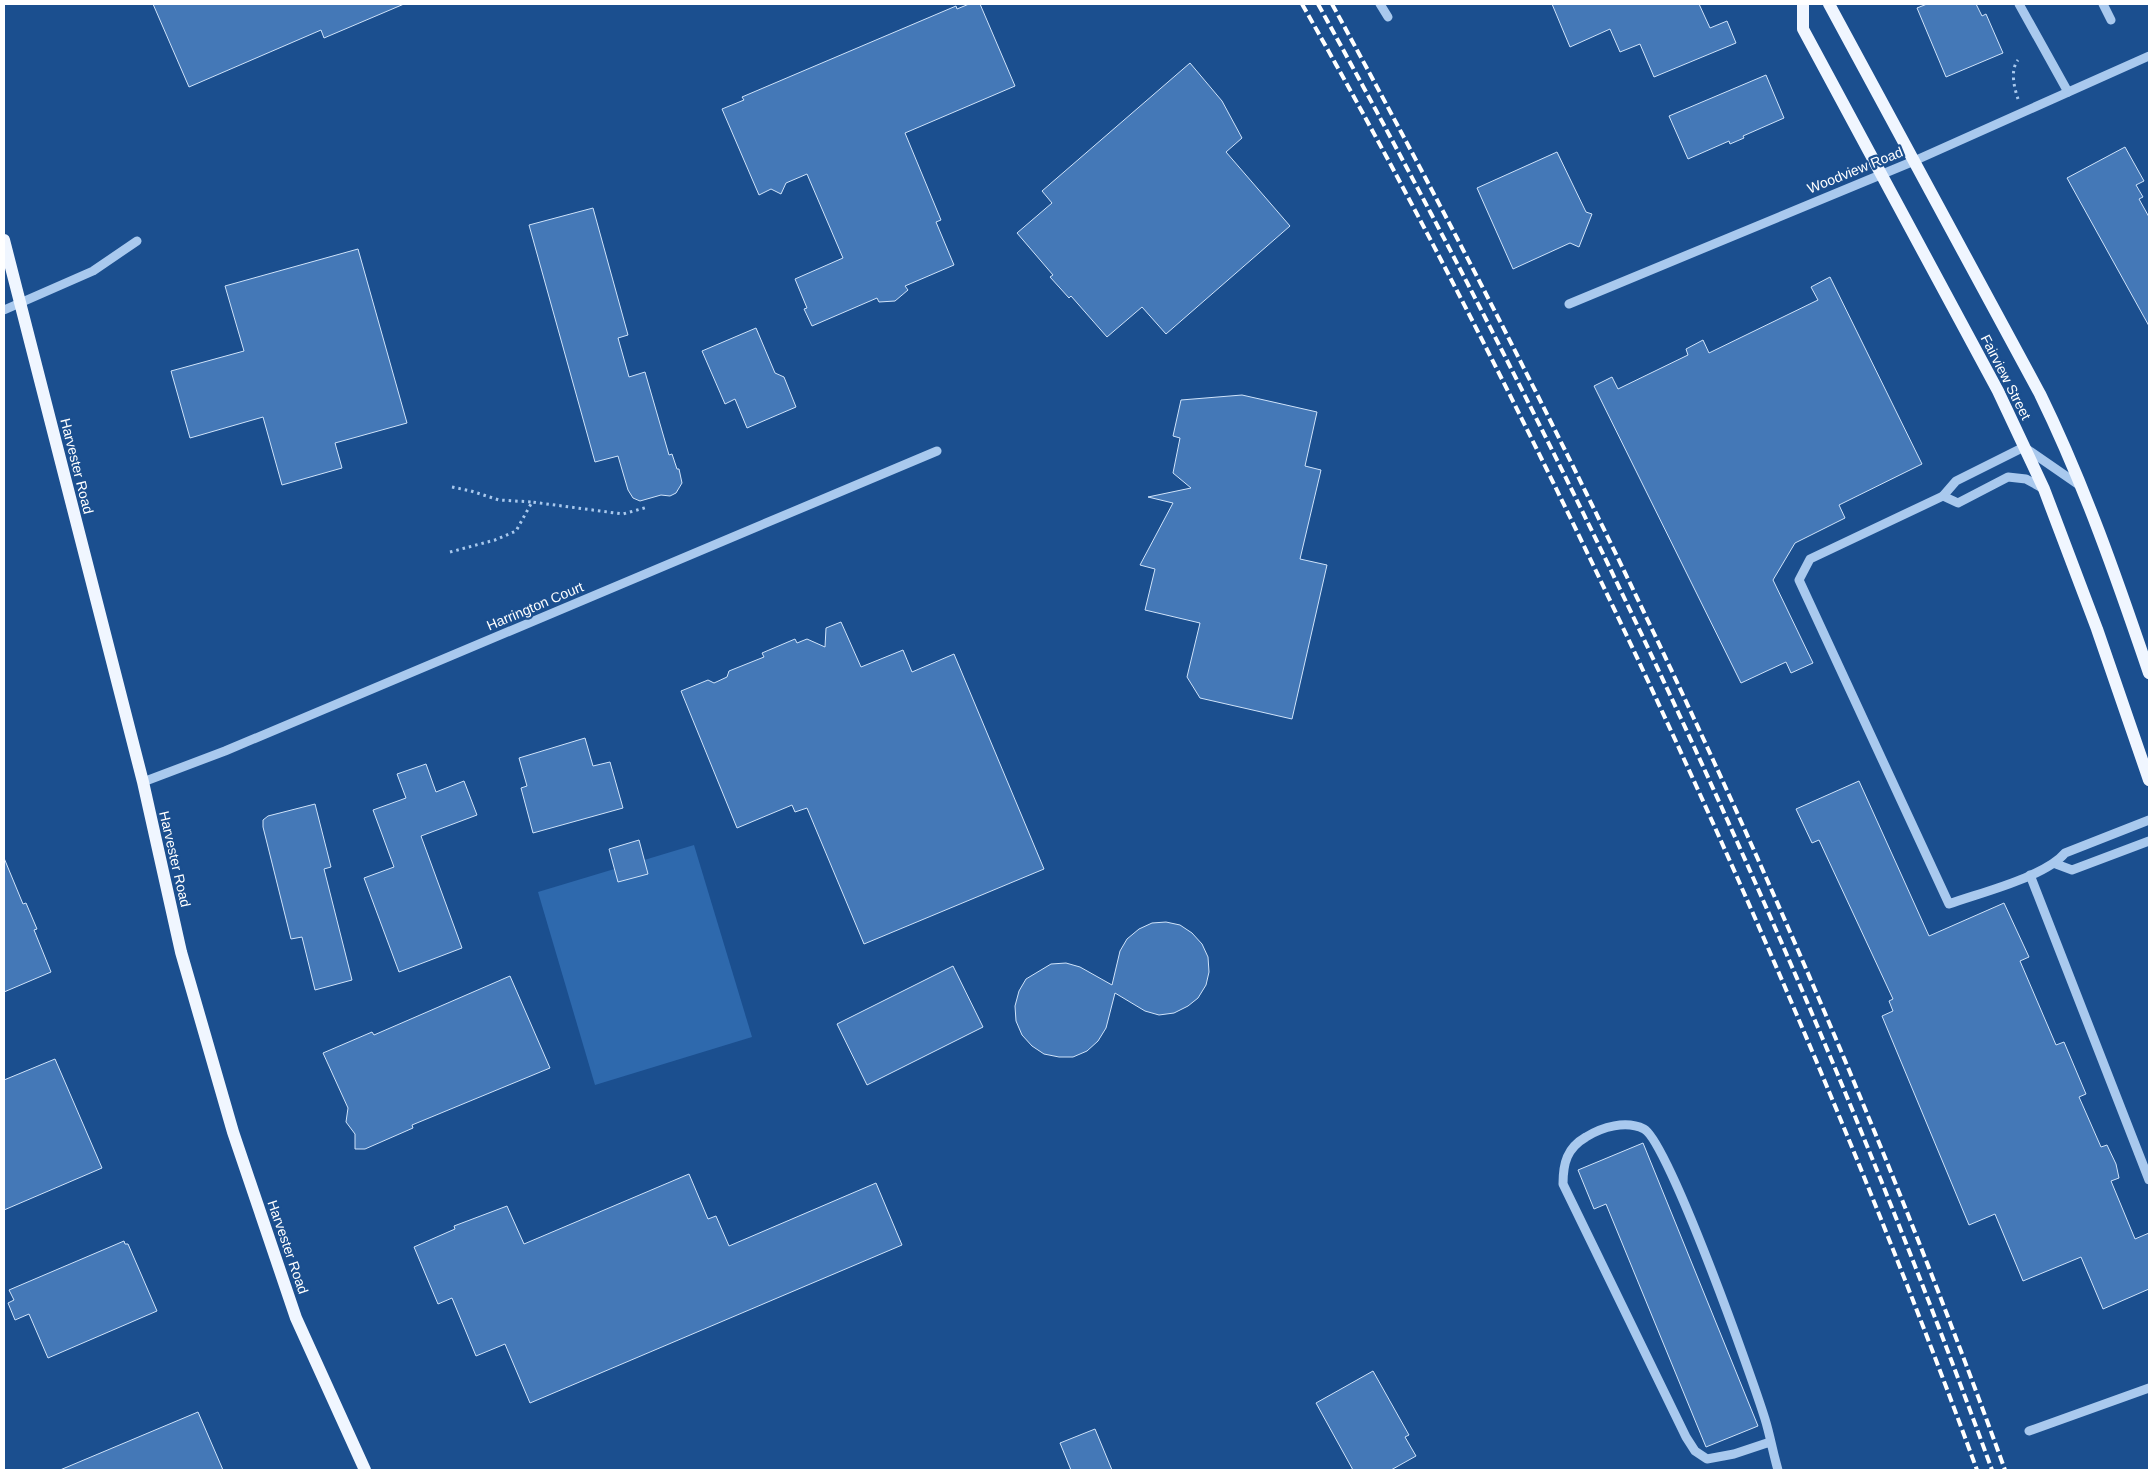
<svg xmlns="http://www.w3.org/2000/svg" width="2153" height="1474" font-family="Arial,sans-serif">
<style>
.green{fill:#2e69ad}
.building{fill:#4478b7;stroke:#cfe3fa}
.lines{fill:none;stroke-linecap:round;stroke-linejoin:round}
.path{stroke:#a9c9ee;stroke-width:3;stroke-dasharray:2.5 4;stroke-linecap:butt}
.minor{stroke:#a9c9ee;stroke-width:9}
.major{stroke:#f0f6ff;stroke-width:12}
.rail{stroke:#fff;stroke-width:4;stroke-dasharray:9 4;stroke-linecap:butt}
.labels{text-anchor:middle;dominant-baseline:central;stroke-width:4.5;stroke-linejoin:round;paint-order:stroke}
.street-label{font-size:14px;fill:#fff;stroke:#1b4f8f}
</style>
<rect width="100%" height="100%" fill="#1b4f8f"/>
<path class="green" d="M 694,845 L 752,1037 L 595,1085 L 538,892 Z"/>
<g class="building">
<path d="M 153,4 L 404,4 L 324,38 L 321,30 L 189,87 Z"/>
<path d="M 969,4 L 980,4 L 1015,86 L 905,133 L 941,220 L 936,222 L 954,265 L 905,286 L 908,290 L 895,301 L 879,302 L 877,298 L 812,326 L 804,309 L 807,308 L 795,279 L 843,258 L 807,174 L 786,183 L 781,194 L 771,189 L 759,195 L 722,109 L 744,100 L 742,97 L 956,6 L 957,9 Z"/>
<path d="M 1552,4 L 1699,4 L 1710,28 L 1727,21 L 1736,43 L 1654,77 L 1640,44 L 1620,52 L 1610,29 L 1570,47 Z"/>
<path d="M 1927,4 L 1976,4 L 1982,16 L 1986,14 L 2003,53 L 1946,77 L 1917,8 Z"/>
<path d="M 1190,63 L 1222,101 L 1242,138 L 1226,152 L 1290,226 L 1166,334 L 1142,307 L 1107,337 L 1071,296 L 1069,298 L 1050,277 L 1053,275 L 1017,233 L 1052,203 L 1042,191 Z"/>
<path d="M 1766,75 L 1784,118 L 1743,136 L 1744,138 L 1730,144 L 1729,141 L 1688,159 L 1669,116 Z"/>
<path d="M 2125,147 L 2144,181 L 2136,185 L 2143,197 L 2139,199 L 2149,217 L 2149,326 L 2067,178 Z"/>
<path d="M 1557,152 L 1586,212 L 1592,214 L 1579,247 L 1570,243 L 1513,269 L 1477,188 Z"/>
<path d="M 593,208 L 628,335 L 618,338 L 629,377 L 645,372 L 669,455 L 672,454 L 677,469 L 679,469 L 682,483 L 676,493 L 670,496 L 661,495 L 640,501 L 633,498 L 628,490 L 618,456 L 595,462 L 529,225 Z"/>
<path d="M 358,249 L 407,423 L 335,443 L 342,468 L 282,485 L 263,417 L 190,438 L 171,371 L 244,351 L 225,286 Z"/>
<path d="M 1830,277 L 1922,464 L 1839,505 L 1845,518 L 1795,543 L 1773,580 L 1813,663 L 1791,673 L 1786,662 L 1741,683 L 1594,386 L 1612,377 L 1618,389 L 1688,355 L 1686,349 L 1703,340 L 1709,353 L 1818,300 L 1811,287 Z"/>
<path d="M 756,328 L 775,373 L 784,377 L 796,407 L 747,428 L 735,399 L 725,404 L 702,351 Z"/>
<path d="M 1242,395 L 1317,412 L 1305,466 L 1321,470 L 1300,559 L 1327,565 L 1292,719 L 1200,698 L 1187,677 L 1200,623 L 1145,610 L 1155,569 L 1140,565 L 1173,503 L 1148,497 L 1191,488 L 1173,473 L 1180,438 L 1173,436 L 1181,400 Z"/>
<path d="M 841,622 L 861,667 L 903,650 L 912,672 L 954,654 L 1044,869 L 864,944 L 807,808 L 795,812 L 792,805 L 737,828 L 681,691 L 708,680 L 714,683 L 727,677 L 729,671 L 764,657 L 762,653 L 795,639 L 797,643 L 807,639 L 825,647 L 826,628 Z"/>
<path d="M 585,738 L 593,766 L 610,762 L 623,808 L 533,833 L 521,788 L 527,786 L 519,758 Z"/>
<path d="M 426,764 L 436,792 L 464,781 L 477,815 L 421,836 L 462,948 L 399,972 L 364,878 L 394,867 L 373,810 L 406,798 L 397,774 Z"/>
<path d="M 1859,781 L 1929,936 L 2004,903 L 2029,957 L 2020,961 L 2056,1045 L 2064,1042 L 2086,1094 L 2079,1097 L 2101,1147 L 2107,1145 L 2116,1164 L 2119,1178 L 2111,1181 L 2135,1239 L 2149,1233 L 2149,1289 L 2103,1309 L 2081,1257 L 2023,1281 L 1995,1214 L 1969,1225 L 1882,1016 L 1893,1011 L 1889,1001 L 1893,999 L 1819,840 L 1812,843 L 1796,809 Z"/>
<path d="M 315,804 L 331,867 L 324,869 L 352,980 L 315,990 L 302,937 L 291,939 L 263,827 L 263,820 L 268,816 Z"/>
<path d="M 639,840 L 648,874 L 618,882 L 609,849 Z"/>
<path d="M 4,858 L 23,904 L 26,903 L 37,929 L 34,930 L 51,972 L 4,992 Z"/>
<path d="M 1166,922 L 1180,925 L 1192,933 L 1202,944 L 1208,957 L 1209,972 L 1206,985 L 1198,998 L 1188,1006 L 1174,1013 L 1159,1015 L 1145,1011 L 1115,993 L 1106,1028 L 1098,1041 L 1087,1051 L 1073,1057 L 1059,1057 L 1044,1054 L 1032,1046 L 1022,1035 L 1016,1021 L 1015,1006 L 1019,991 L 1026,979 L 1051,964 L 1066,963 L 1080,967 L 1112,985 L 1120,951 L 1127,939 L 1139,929 L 1152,923 Z"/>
<path d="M 953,966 L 983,1027 L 867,1085 L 837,1024 Z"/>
<path d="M 510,976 L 550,1068 L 412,1125 L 413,1128 L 365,1149 L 355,1149 L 355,1134 L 346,1122 L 348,1108 L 323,1053 L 372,1032 L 374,1035 Z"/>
<path d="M 55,1059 L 102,1168 L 4,1210 L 4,1080 Z"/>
<path d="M 1643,1143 L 1758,1426 L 1706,1447 L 1606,1204 L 1594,1209 L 1578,1170 Z"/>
<path d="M 689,1174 L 708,1219 L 716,1216 L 729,1246 L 876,1183 L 902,1245 L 530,1403 L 505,1344 L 476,1356 L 452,1298 L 438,1304 L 414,1247 L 455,1229 L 454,1226 L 507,1206 L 524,1244 Z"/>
<path d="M 124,1241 L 125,1244 L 128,1244 L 157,1311 L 48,1358 L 29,1314 L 15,1320 L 8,1303 L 14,1300 L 9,1290 Z"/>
<path d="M 1373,1371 L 1409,1435 L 1405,1437 L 1416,1456 L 1391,1470 L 1353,1470 L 1316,1403 Z"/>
<path d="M 198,1412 L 223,1470 L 60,1470 Z"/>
<path d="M 1095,1429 L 1112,1470 L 1071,1470 L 1060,1443 Z"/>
</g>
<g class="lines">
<g class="path">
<path d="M 2018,99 C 2014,87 2010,70 2018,60"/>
<path d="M 452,487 L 471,491 L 499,500 L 532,502"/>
<path d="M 450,552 L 495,540 L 516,531 L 532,502 L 623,514 L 648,507"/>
</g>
<g class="minor">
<path d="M 1380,4 L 1388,17"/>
<path d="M 2019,4 L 2068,92"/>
<path d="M 2103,4 L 2111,20"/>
<path d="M 1569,304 L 1914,161 L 2149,56"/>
<path d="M 4,310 L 93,271 L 137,241"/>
<path d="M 2079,485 L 2024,447 L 1956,481 L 1943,496 L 1810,559 L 1799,580 L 1949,904 C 1979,893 2045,877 2065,853 L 2149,820"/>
<path d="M 1943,496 L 1958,503 L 2008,477 L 2026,479 L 2044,489"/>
<path d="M 143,782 L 225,751 L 937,451"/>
<path d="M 2056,864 L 2072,870 L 2149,841"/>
<path d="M 2030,875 L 2149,1180"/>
<path d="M 2029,1431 L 2149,1388"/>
<path d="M 1770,1442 L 1734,1454 L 1707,1459 L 1695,1451 L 1686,1437 L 1563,1184 C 1563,1163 1567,1148 1586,1137 C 1602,1127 1626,1120 1644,1129 C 1668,1141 1753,1380 1765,1419 C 1770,1435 1773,1453 1778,1470"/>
</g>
<g class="major">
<path d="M 1803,4 L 1803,29 L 1998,391 L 2044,489 L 2097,629 L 2149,780"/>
<path d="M 1829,4 L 2040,394 C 2084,484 2117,579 2149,673"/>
<path d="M 4,240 L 143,782 L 181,952 L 233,1132 L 296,1318 L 365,1470"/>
</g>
<g class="rail">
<path d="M 1302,4 C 1397,171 1485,342 1569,515 C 1720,826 1858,1145 1977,1470"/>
<path d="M 1318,4 C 1578,475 1808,964 1992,1470"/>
<path d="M 1332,4 C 1590,476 1822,964 2005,1470"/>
</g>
</g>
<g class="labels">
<g class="street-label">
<text transform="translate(1855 170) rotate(-22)">Woodview Road</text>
<text transform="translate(2006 377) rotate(63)">Fairview Street</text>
<text transform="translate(77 466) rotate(76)">Harvester Road</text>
<text transform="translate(535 606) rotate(-23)">Harrington Court</text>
<text transform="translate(175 859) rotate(77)">Harvester Road</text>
<text transform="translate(288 1247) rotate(71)">Harvester Road</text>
</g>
</g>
<rect width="2153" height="1474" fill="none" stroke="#ffffff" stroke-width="10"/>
</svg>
